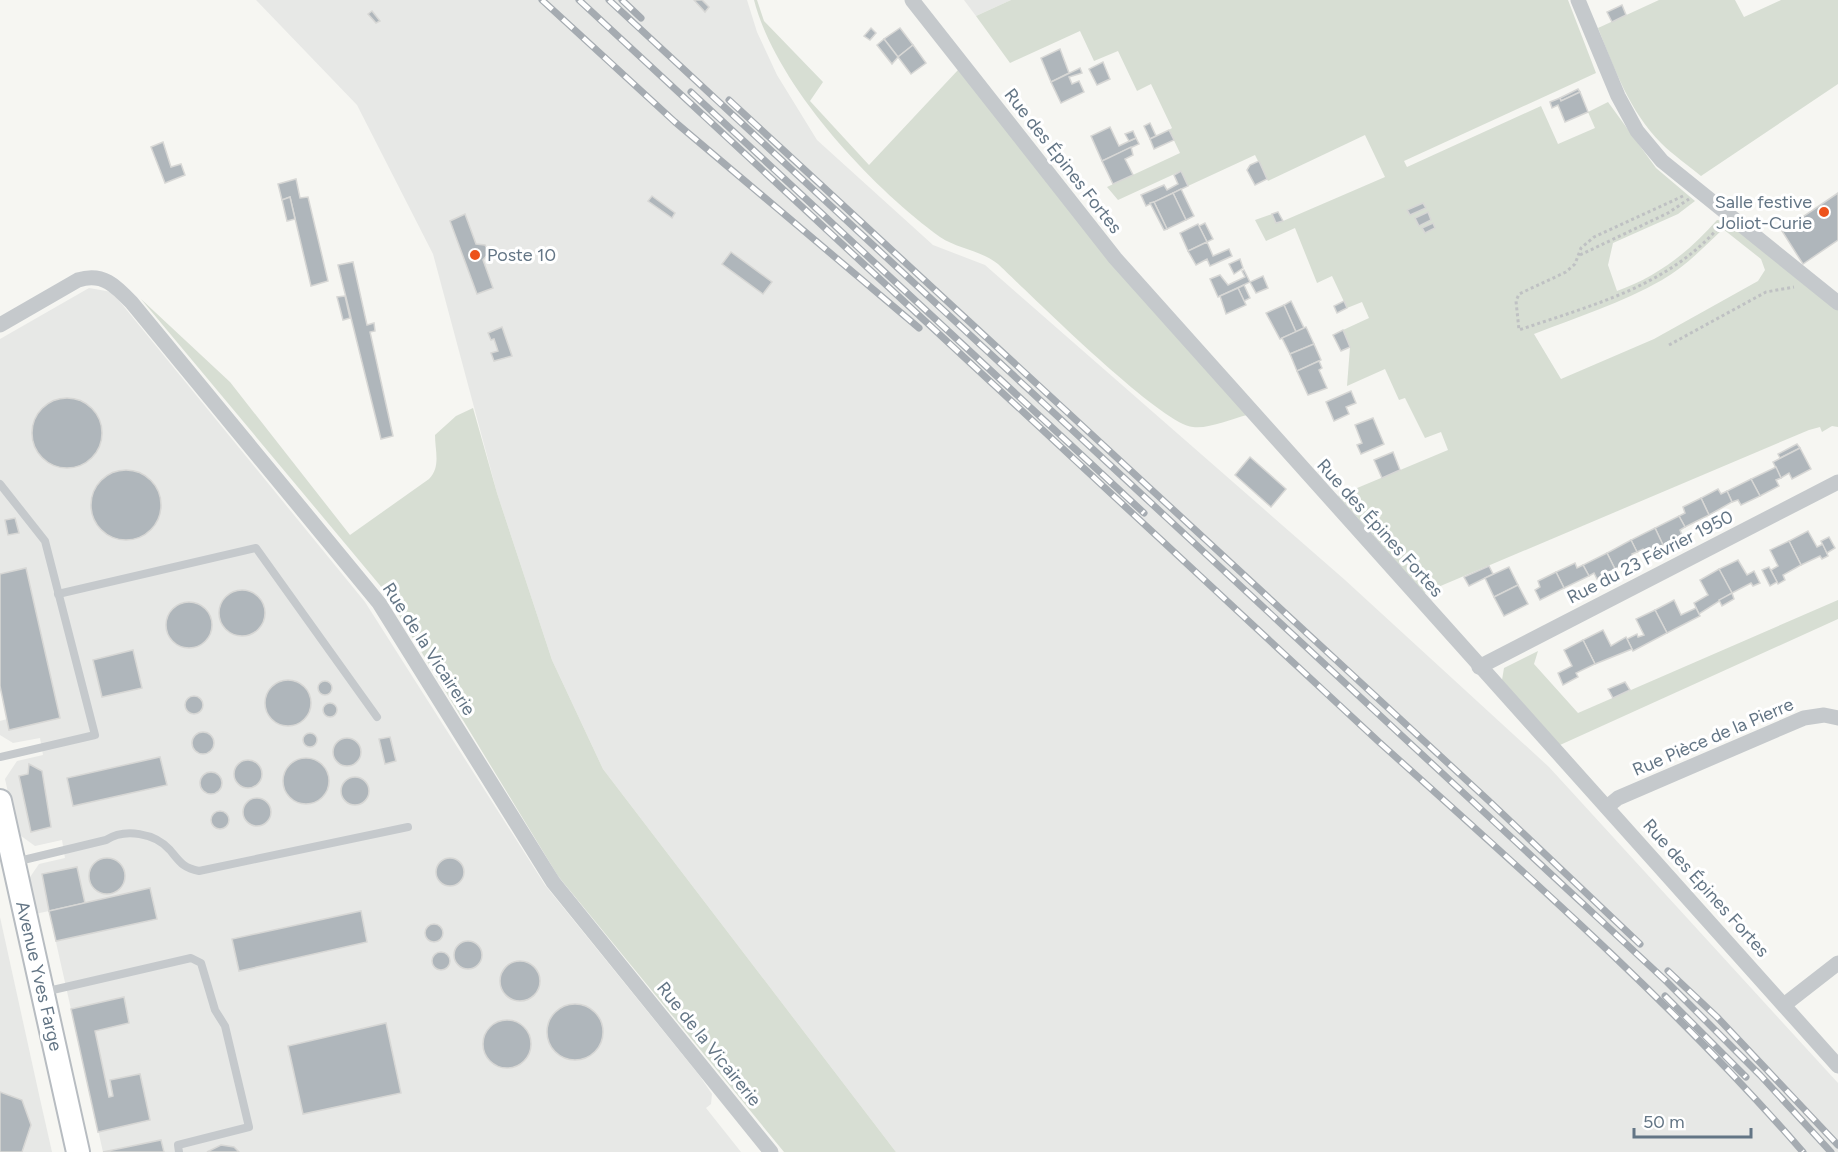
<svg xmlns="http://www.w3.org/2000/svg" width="1838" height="1152" font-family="Figtree,sans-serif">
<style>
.built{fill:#e7e8e6}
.green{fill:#d7ded3;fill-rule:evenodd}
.building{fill:#afb6bb;stroke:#d7d7d5;stroke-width:1.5}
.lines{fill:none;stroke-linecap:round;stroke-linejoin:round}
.secondary-casing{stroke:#b7bcc1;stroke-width:26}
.path{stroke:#bfc1c3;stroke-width:3;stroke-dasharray:3 3;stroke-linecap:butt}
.lane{stroke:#c5c9cc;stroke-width:8}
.street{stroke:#c5c9cc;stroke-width:15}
.secondary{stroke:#fff;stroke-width:22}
.rail-casing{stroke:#a5abb1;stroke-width:7}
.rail{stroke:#fff;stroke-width:4.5;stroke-dasharray:14;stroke-linecap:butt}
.poi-dot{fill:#ed521b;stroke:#fff;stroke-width:2}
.labels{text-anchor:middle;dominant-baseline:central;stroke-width:6;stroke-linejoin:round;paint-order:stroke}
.street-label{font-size:18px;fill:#637585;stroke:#fff}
.poi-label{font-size:18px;fill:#637585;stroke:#fff;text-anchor:end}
</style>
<rect width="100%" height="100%" fill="#f6f6f2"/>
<g class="built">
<path d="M 256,0 L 747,0 L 757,32 L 777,75 L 817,140 L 933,245 L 985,265 L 1345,580 L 1549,767 L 1838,1083 L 1838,1152 L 896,1152 L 603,769 L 552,660 L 497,493 L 433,254 L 357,105 Z"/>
<path d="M 964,0 L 1011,0 L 976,16 Z"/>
<path d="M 89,288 L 112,292 L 365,602 L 545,885 L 699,1075 L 712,1094 L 711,1104 L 706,1108 L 741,1152 L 103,1152 L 49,911 L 35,914 L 28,880 L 39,864 L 65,858 L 62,840 L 35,846 L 17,833 L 5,779 L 17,761 L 43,755 L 40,738 L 13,743 L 0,735 L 0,721 L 7,719 L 0,686 L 0,339 Z"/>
<path d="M 0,917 L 40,1099 L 52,1152 L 0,1152 Z"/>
</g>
<g class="green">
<path d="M 754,0 L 757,0 L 764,21 L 823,82 L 810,101 L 869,165 L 958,70 L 1247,415 C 1231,419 1209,429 1193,427 C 1160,424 1029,293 998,264 C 980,250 958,249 940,237 C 870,186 776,85 754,0 Z"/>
<path d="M 1011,0 L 1568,0 L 1596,73 L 1404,161 L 1407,167 L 1541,106 L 1558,144 L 1595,128 L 1588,112 L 1608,102 L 1656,168 L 1695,201 L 1678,214 L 1613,243 L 1608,265 L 1617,291 C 1657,277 1690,251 1717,220 L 1731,222 L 1838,308 L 1838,427 L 1832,426 L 1822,432 L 1820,427 L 1809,430 L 1424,593 L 1338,496 L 1448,450 L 1441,432 L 1425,438 L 1405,398 L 1399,400 L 1385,369 L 1347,386 L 1350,347 L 1343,330 L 1369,318 L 1362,302 L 1347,308 L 1332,276 L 1317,283 L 1295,228 L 1266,241 L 1255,220 L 1278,212 L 1283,221 L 1385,177 L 1365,135 L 1268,181 L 1255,155 L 1188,186 L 1181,171 L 1118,200 L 1107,187 L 1180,153 L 1169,130 L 1172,128 L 1151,84 L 1137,91 L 1118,51 L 1094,61 L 1080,31 L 1010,63 L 976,16 ZM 1723,229 L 1761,259 L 1765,270 L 1758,281 L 1654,339 L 1561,379 L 1534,334 C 1577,317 1622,303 1662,280 C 1685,267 1704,247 1723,229 Z"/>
<path d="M 1659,0 L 1735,0 L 1744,17 L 1781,0 L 1838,0 L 1838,84 L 1701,176 C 1688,165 1673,155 1661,143 C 1630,112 1614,68 1598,28 Z"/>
<path d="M 141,299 L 230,382 L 350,535 L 429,479 C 441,467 435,451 435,435 L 456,416 L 473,408 L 497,493 L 552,660 L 603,769 L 896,1152 L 784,1152 L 558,876 L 383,589 Z"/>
<path d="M 1838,600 L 1838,619 L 1560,745 L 1502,680 L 1504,668 L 1538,651 L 1534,664 L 1578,713 Z"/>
</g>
<g class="building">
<path d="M 694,0 L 702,0 L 709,7 L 705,12 Z"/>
<path d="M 1622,5 L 1626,15 L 1612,22 L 1607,12 Z"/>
<path d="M 372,11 L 380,21 L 376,23 L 368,14 Z"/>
<path d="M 871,28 L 876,33 L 870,40 L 864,36 Z"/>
<path d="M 900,28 L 913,45 L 898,57 L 884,39 Z"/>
<path d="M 884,39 L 898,57 L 892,64 L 877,45 Z"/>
<path d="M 913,45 L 926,63 L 911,74 L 898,57 Z"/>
<path d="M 1060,49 L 1069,73 L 1051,82 L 1041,58 Z"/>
<path d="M 1103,62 L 1110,79 L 1097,85 L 1089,69 Z"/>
<path d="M 1080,68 L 1082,73 L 1069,77 L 1072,84 L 1079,81 L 1084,92 L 1061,103 L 1051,82 Z"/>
<path d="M 1578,89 L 1580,92 L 1561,101 L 1560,98 Z"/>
<path d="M 1580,92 L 1588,112 L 1565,122 L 1558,105 L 1552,108 L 1550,102 L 1560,98 L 1561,101 Z"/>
<path d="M 1150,123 L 1156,136 L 1150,139 L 1144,126 Z"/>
<path d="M 1110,127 L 1119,146 L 1136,138 L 1139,144 L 1102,161 L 1091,136 Z"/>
<path d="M 1169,130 L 1174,140 L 1154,149 L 1150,139 Z"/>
<path d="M 1133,131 L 1136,138 L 1129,141 L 1125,134 Z"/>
<path d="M 163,142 L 171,167 L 181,164 L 185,175 L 165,183 L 151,147 Z"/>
<path d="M 1131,147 L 1133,155 L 1125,159 L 1133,175 L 1113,184 L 1102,161 Z"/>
<path d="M 1259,161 L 1267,179 L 1255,185 L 1247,170 L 1250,165 Z"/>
<path d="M 1181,171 L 1188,186 L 1146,206 L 1141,195 L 1164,185 L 1167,190 L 1178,184 L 1174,175 Z"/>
<path d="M 296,179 L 300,198 L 308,197 L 328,281 L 311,286 L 290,197 L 282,200 L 278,184 Z"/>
<path d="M 1181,189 L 1194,216 L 1186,220 L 1173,193 Z"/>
<path d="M 1173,193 L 1186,220 L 1167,229 L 1154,202 Z"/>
<path d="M 1838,193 L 1838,240 L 1803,264 L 1782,231 Z"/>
<path d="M 652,196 L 675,213 L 672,218 L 648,201 Z"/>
<path d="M 290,197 L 295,219 L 287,221 L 282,200 Z"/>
<path d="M 1154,202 L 1167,229 L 1164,230 L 1150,203 Z"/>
<path d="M 1423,203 L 1426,208 L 1410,215 L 1407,210 Z"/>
<path d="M 1278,212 L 1283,221 L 1276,223 L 1272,214 Z"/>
<path d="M 1428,212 L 1431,220 L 1419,226 L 1415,218 Z"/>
<path d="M 465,214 L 476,244 L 485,245 L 489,253 L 483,260 L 493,288 L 477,294 L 450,221 Z"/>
<path d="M 1205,223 L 1213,239 L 1207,242 L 1199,226 Z"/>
<path d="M 1433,223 L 1435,228 L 1425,233 L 1422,228 Z"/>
<path d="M 1198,224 L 1207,242 L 1188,251 L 1180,233 Z"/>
<path d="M 1207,242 L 1213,256 L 1229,249 L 1232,256 L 1210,266 L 1207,259 L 1196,265 L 1188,251 Z"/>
<path d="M 731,252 L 772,282 L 763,294 L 722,264 Z"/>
<path d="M 1240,259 L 1243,268 L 1234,274 L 1229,264 Z"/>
<path d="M 353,262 L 367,325 L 374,323 L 375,331 L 370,332 L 393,436 L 381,439 L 338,265 Z"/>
<path d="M 1244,270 L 1250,282 L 1218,297 L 1210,279 L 1220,275 L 1228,285 L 1245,277 L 1242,271 Z"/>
<path d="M 1263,276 L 1268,288 L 1256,293 L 1250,282 Z"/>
<path d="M 1244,285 L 1250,298 L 1244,301 L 1238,288 Z"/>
<path d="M 1238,288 L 1246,305 L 1226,314 L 1220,296 Z"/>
<path d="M 345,296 L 350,318 L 343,320 L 337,297 Z"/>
<path d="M 1291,301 L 1304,328 L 1296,332 L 1284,305 Z"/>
<path d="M 1344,301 L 1347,308 L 1337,313 L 1334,306 Z"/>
<path d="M 1284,305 L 1296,332 L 1280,339 L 1266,313 Z"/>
<path d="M 502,327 L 512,356 L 494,361 L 491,353 L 498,351 L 494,339 L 491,340 L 488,333 Z"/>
<path d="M 1306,327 L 1314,344 L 1290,354 L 1282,338 Z"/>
<path d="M 1343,330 L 1350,347 L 1341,351 L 1333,335 Z"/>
<path d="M 1314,344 L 1321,360 L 1297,371 L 1290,354 Z"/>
<path d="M 1319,361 L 1322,368 L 1319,370 L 1327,388 L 1308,395 L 1297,371 Z"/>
<path d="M 1351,391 L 1356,403 L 1346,407 L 1349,414 L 1334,421 L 1326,402 Z"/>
<circle cx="67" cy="433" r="35"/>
<path d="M 1373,418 L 1384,444 L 1361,454 L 1357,445 L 1362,443 L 1355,425 Z"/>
<path d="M 1797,444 L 1800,448 L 1780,458 L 1778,454 Z"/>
<path d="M 1800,448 L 1811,469 L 1792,479 L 1789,473 L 1781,478 L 1773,462 Z"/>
<path d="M 1393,452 L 1400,470 L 1382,478 L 1374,460 Z"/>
<path d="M 1250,457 L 1286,489 L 1271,507 L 1235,475 Z"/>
<path d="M 1776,467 L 1781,478 L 1776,480 L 1779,486 L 1760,496 L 1751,479 Z"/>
<circle cx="126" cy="505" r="35"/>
<path d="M 1751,479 L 1760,496 L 1741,505 L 1738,500 L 1732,502 L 1727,491 Z"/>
<path d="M 1718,489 L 1721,494 L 1727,491 L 1732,502 L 1709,515 L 1701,498 Z"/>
<path d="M 1701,498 L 1709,515 L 1685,527 L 1679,516 L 1685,513 L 1683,507 Z"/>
<path d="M 1679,516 L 1685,527 L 1680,530 L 1682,535 L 1663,545 L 1655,528 Z"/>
<path d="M 15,518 L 19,533 L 8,535 L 5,520 Z"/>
<path d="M 1655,528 L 1663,545 L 1645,554 L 1643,549 L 1637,552 L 1631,540 Z"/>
<path d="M 1808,531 L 1817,547 L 1823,544 L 1828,556 L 1822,559 L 1820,556 L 1801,565 L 1789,541 Z"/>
<path d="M 1829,537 L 1835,548 L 1827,553 L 1821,541 Z"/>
<path d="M 1631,540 L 1637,552 L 1632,554 L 1634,560 L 1615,569 L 1607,553 Z"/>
<path d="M 1789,541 L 1801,565 L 1783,575 L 1785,580 L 1778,584 L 1771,570 L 1778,566 L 1770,550 Z"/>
<path d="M 1607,553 L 1615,569 L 1597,579 L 1594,573 L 1589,576 L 1583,565 Z"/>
<path d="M 1738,560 L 1747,575 L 1754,571 L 1760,583 L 1753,586 L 1751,583 L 1732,593 L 1719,569 Z"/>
<path d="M 1575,563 L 1577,568 L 1583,565 L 1589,576 L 1564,588 L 1556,572 Z"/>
<path d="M 1489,566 L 1493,574 L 1469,586 L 1464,577 Z"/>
<path d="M 1509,567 L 1518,585 L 1494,597 L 1485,578 Z"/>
<path d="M 1769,567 L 1777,582 L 1770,586 L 1762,570 Z"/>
<path d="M 26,568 L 60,718 L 9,730 L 0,686 L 0,574 Z"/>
<path d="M 1719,569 L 1732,593 L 1699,614 L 1694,603 L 1708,595 L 1700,580 Z"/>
<path d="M 1556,572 L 1564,588 L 1540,600 L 1535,590 L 1540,587 L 1538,581 Z"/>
<path d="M 1518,585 L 1528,604 L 1504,616 L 1494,597 Z"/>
<circle cx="242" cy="613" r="23"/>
<path d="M 1732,593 L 1734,599 L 1722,606 L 1719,600 Z"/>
<path d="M 1674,600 L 1681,615 L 1696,608 L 1700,616 L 1667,633 L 1655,610 Z"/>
<circle cx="189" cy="625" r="23"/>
<path d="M 1655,610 L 1667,633 L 1633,651 L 1627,639 L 1637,634 L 1638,637 L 1644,635 L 1636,619 Z"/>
<path d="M 1603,630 L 1611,646 L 1626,637 L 1632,649 L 1595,664 L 1583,640 Z"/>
<path d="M 1583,640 L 1595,664 L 1576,673 L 1578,677 L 1563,685 L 1558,673 L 1572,666 L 1564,650 Z"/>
<path d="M 133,650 L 142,688 L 102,697 L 93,660 Z"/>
<circle cx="288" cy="703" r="23"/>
<circle cx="325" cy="688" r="7"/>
<path d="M 1625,682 L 1630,690 L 1613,698 L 1608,689 Z"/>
<circle cx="194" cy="705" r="9"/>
<circle cx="330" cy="710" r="7"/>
<circle cx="203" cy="743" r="11"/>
<circle cx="310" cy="740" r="7"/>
<path d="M 390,737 L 396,761 L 385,764 L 379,739 Z"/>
<circle cx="347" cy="752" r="14"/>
<path d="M 160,757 L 167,785 L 73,806 L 67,778 Z"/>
<circle cx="306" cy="781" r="23"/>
<circle cx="248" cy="774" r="14"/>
<path d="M 29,764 L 42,771 L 51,827 L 31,832 L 19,776 L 28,774 Z"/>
<circle cx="211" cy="783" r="11"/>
<circle cx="355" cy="791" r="14"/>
<circle cx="257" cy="812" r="14"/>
<circle cx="220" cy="820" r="9"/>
<circle cx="450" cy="872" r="14"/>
<circle cx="107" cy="876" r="18"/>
<path d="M 77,867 L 85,903 L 49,911 L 42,874 Z"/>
<path d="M 150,888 L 157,919 L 56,941 L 49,911 Z"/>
<path d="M 361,911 L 367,942 L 239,971 L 232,939 Z"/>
<circle cx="434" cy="933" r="9"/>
<circle cx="468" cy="955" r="14"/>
<circle cx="441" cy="961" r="9"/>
<circle cx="520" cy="981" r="20"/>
<path d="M 124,997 L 129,1023 L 95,1031 L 109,1097 L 113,1096 L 110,1080 L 140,1074 L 150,1120 L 98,1132 L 71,1009 Z"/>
<circle cx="575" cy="1032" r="28"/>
<circle cx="507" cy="1044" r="24"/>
<path d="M 386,1023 L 401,1093 L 303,1114 L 288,1046 Z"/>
<path d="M 0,1092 L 22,1100 L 31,1125 L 22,1152 L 0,1152 Z"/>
<path d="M 161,1140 L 164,1152 L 103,1152 Z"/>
<path d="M 221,1145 L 234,1147 L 239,1152 L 207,1152 Z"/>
</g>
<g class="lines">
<g class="secondary-casing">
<path id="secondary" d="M 0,801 L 78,1152"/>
</g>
<g class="path">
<path d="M 1683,196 L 1594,237 L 1581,248 L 1575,264 L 1566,272 L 1519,294 L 1516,301 L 1519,330 C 1592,305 1667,287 1720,226"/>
<path d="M 1580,255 L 1668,213 L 1689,199"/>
<path d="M 1669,345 L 1766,292 L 1794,287"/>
</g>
<g class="lane">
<path d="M 0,484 L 45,541 L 95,735 L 0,757"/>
<path d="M 58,594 L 256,548 L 377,717"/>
<path d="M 15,862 L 106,840 C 125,828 155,833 170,850 C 180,862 183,868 199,871 L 408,827"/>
<path d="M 44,992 L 191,958 L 201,963 L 215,1010 L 225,1026 L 249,1127 L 178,1145 L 179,1152"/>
</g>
<g class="street">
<path d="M 912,0 L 1115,258 L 1838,1066"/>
<path d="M 1578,0 L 1618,96 L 1637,131 L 1662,161 L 1838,303"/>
<path d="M 0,325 L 78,280 C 103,272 116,286 132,303 L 379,603 L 553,882 L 771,1152"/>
<path d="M 1479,667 L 1838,482"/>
<path d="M 1607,807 L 1618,798 L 1804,718 L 1824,715 L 1838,718"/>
<path d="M 1784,1005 L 1838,963"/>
</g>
<use href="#secondary" class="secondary"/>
<g class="rail-casing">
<g id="rail">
<path d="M 542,0 L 675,122 L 919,328"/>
<path d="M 579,0 L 1379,742 C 1525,873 1674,1004 1803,1152"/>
<path d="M 609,0 L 1665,980 L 1760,1075 L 1831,1152"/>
<path d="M 622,0 L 641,18"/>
<path d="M 691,92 L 1144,513"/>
<path d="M 729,100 L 1489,801 L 1640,944"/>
<path d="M 1668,971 L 1717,1017 L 1838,1145"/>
<path d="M 1665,996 L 1746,1077"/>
</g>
</g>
<use href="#rail" class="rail"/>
</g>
<g class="poi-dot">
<circle cx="1824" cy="212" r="6"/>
<circle cx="475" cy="255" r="6"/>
</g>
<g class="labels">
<g class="street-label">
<text transform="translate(1063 161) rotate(52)">Rue des Épines Fortes</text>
<text transform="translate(1380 528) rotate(48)">Rue des Épines Fortes</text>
<text transform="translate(1650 557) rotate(-27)">Rue du 23 Février 1950</text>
<text transform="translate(429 649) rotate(57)">Rue de la Vicairerie</text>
<text transform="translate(1713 737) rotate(-23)">Rue Pièce de la Pierre</text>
<text transform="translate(1706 888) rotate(48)">Rue des Épines Fortes</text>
<text transform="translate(39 976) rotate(77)">Avenue Yves Farge</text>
<text transform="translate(709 1044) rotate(51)">Rue de la Vicairerie</text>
</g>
<g class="poi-label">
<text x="1812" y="202">Salle festive<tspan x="1812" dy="21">Joliot-Curie</tspan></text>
<text x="487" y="255" text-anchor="start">Poste 10</text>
</g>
</g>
<path d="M1634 1128v9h117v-9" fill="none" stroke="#637585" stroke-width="3"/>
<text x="1643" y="1128" font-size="18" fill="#637585" stroke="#ffffff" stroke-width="4.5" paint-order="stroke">50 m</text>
</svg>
